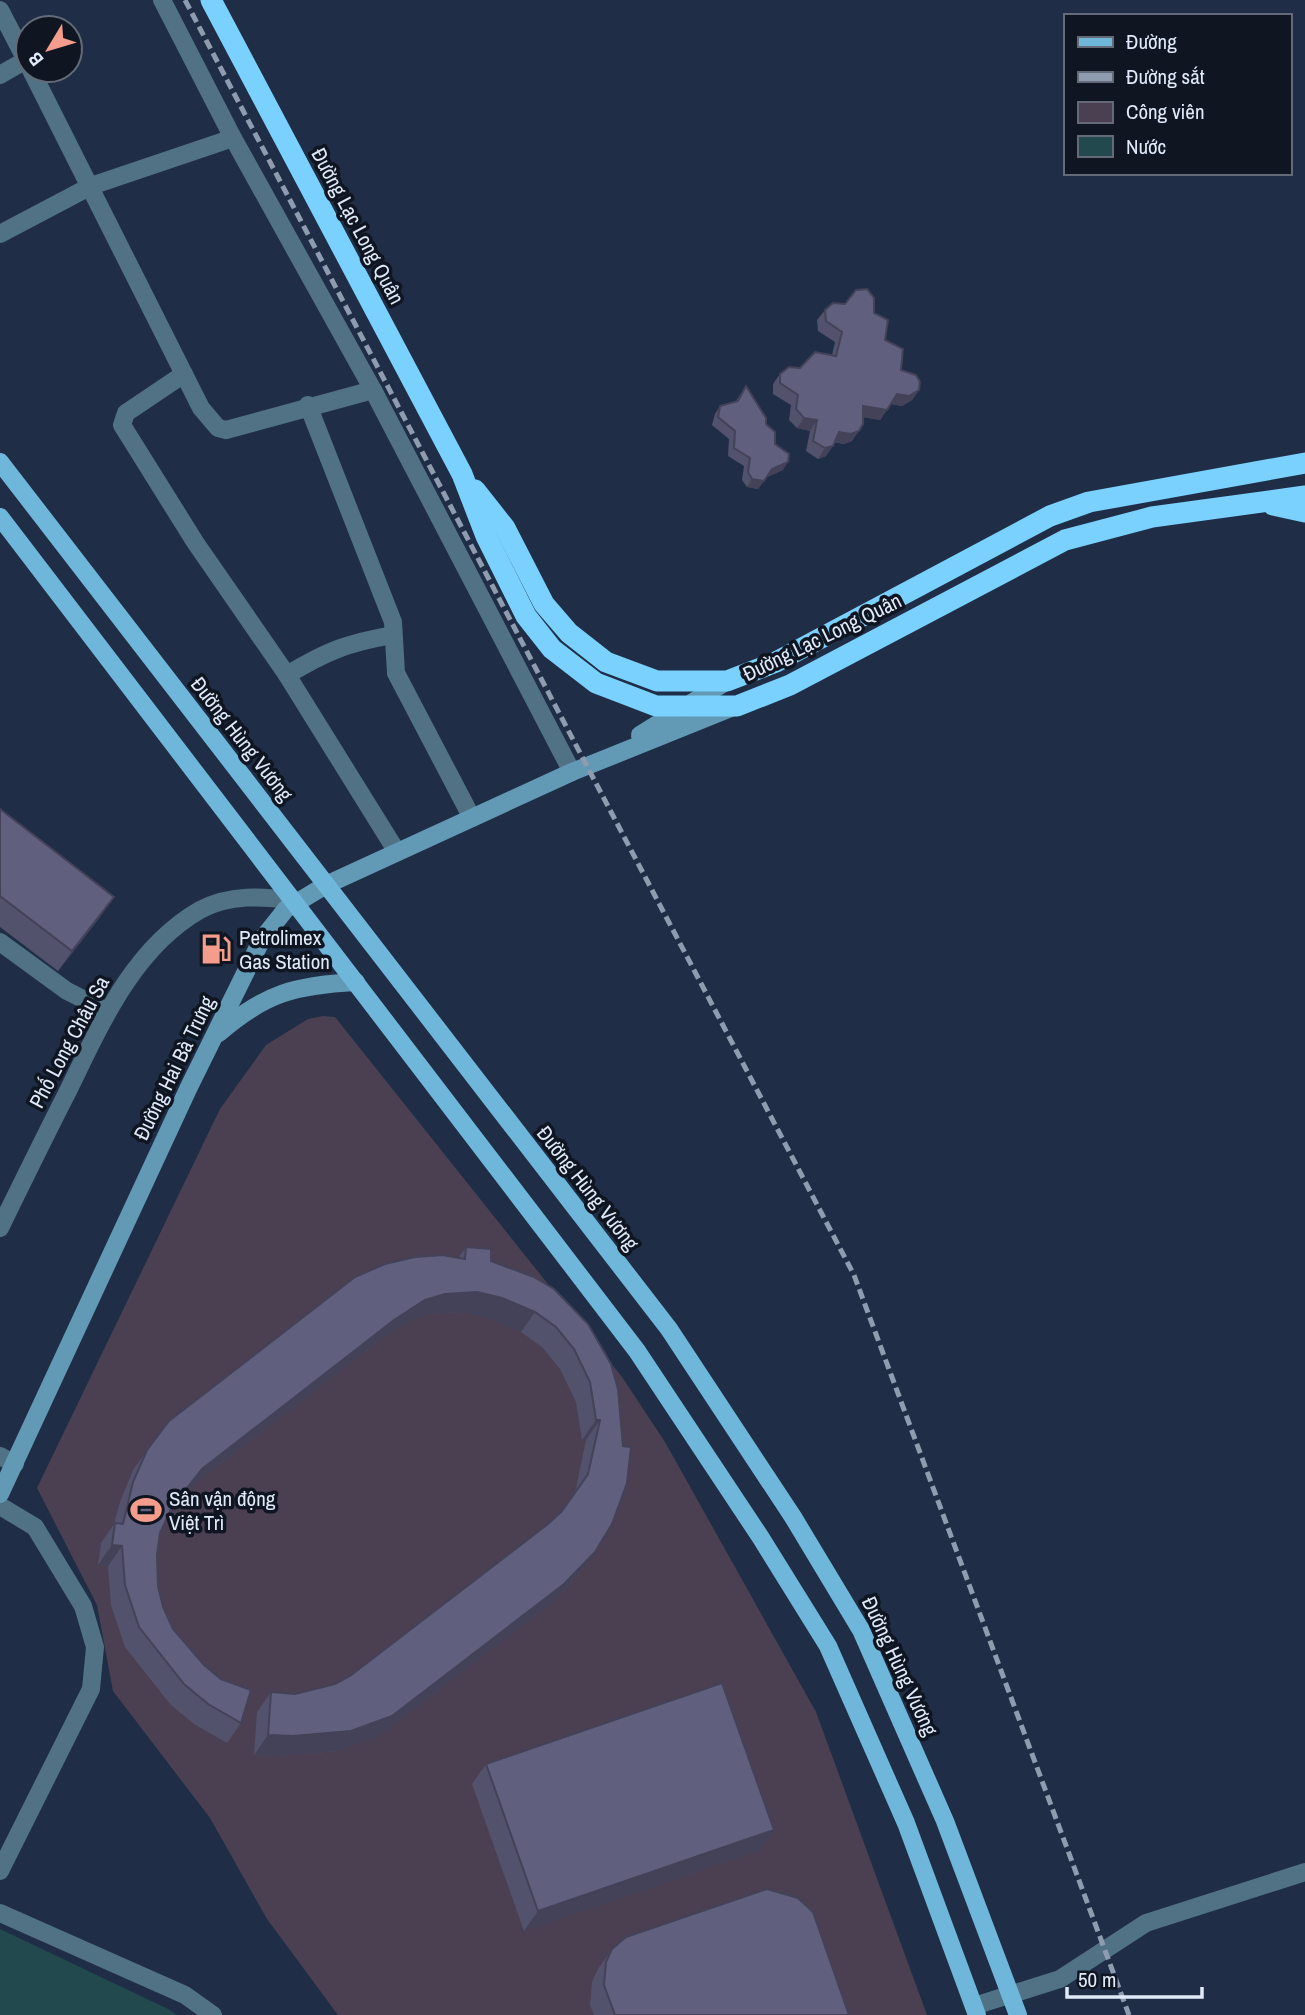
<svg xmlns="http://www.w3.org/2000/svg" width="1305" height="2015" font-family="'Archivo Narrow',sans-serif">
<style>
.green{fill:#4b4052}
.water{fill:#22494e}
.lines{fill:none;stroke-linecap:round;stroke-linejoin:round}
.street{stroke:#517284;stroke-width:18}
.secondary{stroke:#6299b5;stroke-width:18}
.primary{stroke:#6fb6db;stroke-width:18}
.highway{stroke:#7ad1fe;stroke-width:21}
.rail{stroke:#8f9bae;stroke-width:5;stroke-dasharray:10 5;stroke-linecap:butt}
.wall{fill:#53526c}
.shaded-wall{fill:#434258}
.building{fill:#605f7d;stroke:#434258;stroke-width:2}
.labels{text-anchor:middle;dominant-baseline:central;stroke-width:7;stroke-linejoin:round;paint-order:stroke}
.street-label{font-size:21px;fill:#e0eafa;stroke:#0f1621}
.poi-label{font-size:21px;fill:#e0eafa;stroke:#0f1621;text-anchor:start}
</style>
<rect width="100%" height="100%" fill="#1f2e46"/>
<path class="green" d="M 323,1016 L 335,1017 L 622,1377 L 665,1442 L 816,1712 L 927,2015 L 338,2015 L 267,1919 L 210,1818 L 113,1691 L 97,1605 L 37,1488 L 220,1109 L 266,1045 L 308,1019 Z"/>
<path class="water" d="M 0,1929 L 168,2009 L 177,2015 L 0,2015 Z"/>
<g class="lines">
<g class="street">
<path d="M 162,0 L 233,138 L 373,390 L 572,772"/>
<path d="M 0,10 L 28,64"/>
<path d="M 31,70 L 201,408 L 218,428 L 226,430 L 373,390"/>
<path d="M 0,75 L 26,60"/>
<path d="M 0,234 L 91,186 L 233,138"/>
<path d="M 184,374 L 126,413 L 122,425 L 195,542 L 287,675 L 397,852"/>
<path d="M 308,405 L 393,622 L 396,673 L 472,818"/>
<path d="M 287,675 C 327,651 347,643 393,635"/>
<path d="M 0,942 L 67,991 L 107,1011"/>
<path d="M 0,1228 C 22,1183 44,1138 67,1093 C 100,1026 132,949 200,910 C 229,894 264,896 295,901"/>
<path d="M 0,1456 L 15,1464"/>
<path d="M 0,1506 L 35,1527 L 83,1606 L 95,1647 L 91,1689 L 0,1871"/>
<path d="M 0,1913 L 185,1995 L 213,2015"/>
<path d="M 974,2006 L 1060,1979 L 1146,1923 L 1305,1872"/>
</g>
<g class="secondary">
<path d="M 640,735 L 727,681"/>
<path d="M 219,1033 C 265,993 296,985 356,982"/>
<path d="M 0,1494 L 189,1087 L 262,939 L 286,909 L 326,885 L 572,772 L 731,708"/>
</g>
<g class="primary">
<path d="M 0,462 L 669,1329 L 793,1517 L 861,1630 L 945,1821 L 1018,2015"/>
<path d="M 0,517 L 637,1351 L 761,1538 L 828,1646 L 906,1823 L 977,2015"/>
</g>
<g class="highway">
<path d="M 211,0 L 462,474 L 486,536 L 526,616 L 552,649 L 596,683 L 656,706 L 737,706 L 790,685 L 1065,540 L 1152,517 L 1305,496"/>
<path d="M 475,490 L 505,528 L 544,604 L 569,633 L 606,662 L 657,681 L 727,681 L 776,662 L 1050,516 L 1089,502 L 1305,463"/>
<path d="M 1273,505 L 1305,512"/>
</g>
<path class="rail" d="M 185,0 L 854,1275 L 1129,2015"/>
</g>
<g class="wall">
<path d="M 825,310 L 874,313 L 885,340 L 901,370 L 919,390 L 912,400 L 902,406 L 891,404 L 880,420 L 863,417 L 852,441 L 844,444 L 834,442 L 826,456 L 818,459 L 806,451 L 810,431 L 797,428 L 789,420 L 791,405 L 773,394 L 773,384 L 780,374 L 800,368 L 832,355 L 835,342 L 818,331 L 817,320 Z"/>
<path d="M 746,386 L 775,444 L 783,470 L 767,477 L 758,489 L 747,487 L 742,480 L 744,466 L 728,456 L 729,439 L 712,425 L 715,414 L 720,406 L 736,401 Z"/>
<path d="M 0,809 L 100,917 L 58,971 L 0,927 Z"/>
<path d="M 466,1247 L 491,1261 L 611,1364 L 595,1552 L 581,1572 L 551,1604 L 378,1736 L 337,1751 L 279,1756 L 254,1755 L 257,1712 L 271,1692 L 295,1694 L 335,1684 L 350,1676 L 548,1524 L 562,1511 L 575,1493 L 586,1440 L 582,1440 L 576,1402 L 560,1369 L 542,1347 L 521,1332 L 488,1318 L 463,1312 L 431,1314 L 411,1320 L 380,1340 L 188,1489 L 169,1513 L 160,1533 L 157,1555 L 158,1586 L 163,1607 L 173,1629 L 241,1723 L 227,1743 L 194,1724 L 170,1704 L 125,1647 L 111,1605 L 108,1566 L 98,1565 L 101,1543 L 114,1524 L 120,1502 L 133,1470 L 169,1421 L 459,1257 Z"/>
<path d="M 486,1764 L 760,1850 L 524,1931 L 472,1784 Z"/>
<path d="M 612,1949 L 849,2015 L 594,2015 L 590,2005 L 592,1982 L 598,1969 Z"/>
</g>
<g class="shaded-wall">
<path d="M 919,390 L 912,400 L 902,406 L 890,404 L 897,394 Z"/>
<path d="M 863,406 L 887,410 L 880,420 L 856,416 Z"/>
<path d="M 804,418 L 817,420 L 810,431 L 797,428 Z"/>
<path d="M 859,431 L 852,441 L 844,444 L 832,442 L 839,432 Z"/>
<path d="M 833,446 L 826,456 L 818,459 L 825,448 Z"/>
<path d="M 788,462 L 783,470 L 767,477 L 772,469 Z"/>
<path d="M 752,479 L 764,481 L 758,489 L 747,487 Z"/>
<path d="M 114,897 L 100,917 L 58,971 L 72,951 Z"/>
<path d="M 477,1292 L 502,1298 L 535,1312 L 521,1332 L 488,1318 L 463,1312 L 431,1314 L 411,1320 L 380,1340 L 188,1489 L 158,1527 L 172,1507 L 202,1469 L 394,1320 L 425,1300 L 445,1294 Z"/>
<path d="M 596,1420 L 600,1420 L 586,1440 L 582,1440 Z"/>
<path d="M 112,1545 L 122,1546 L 108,1566 L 98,1565 Z"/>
<path d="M 595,1552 L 581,1572 L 551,1604 L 378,1736 L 337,1751 L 279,1756 L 254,1755 L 268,1735 Z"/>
<path d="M 774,1830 L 760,1850 L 524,1931 L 538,1911 Z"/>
</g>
<g class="building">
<path d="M 867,289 L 874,298 L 874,313 L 888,320 L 885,340 L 903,349 L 901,370 L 916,375 L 920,382 L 919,390 L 909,396 L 897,394 L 887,410 L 863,406 L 863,424 L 859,431 L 851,434 L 839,432 L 833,446 L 825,448 L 813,441 L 817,420 L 804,418 L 796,409 L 798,395 L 780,383 L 780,374 L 789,367 L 800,368 L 815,352 L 836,356 L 842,332 L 826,321 L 825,310 L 833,303 L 845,304 L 856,290 Z"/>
<path d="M 746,386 L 766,418 L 766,424 L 775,432 L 775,444 L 789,454 L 788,462 L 772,469 L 764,481 L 752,479 L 748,472 L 750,458 L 734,448 L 735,431 L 718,417 L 720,406 L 738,401 Z"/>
<path d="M 0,809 L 114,897 L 72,951 L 0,896 Z"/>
<path d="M 466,1247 L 491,1249 L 491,1261 L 534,1277 L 554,1289 L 588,1324 L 611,1364 L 618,1389 L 623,1446 L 631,1447 L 627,1483 L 612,1524 L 595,1552 L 564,1584 L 392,1716 L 351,1731 L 293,1736 L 268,1735 L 271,1692 L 295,1694 L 335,1684 L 350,1676 L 548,1524 L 562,1511 L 588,1474 L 600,1420 L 596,1420 L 590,1382 L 574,1349 L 556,1327 L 535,1312 L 502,1298 L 477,1292 L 445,1294 L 425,1300 L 394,1320 L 202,1469 L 172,1507 L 160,1533 L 157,1555 L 158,1586 L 163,1607 L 173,1629 L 204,1665 L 221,1679 L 251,1690 L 241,1723 L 208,1704 L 184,1684 L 139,1627 L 125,1585 L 122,1546 L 112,1545 L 115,1523 L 123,1524 L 133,1482 L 147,1450 L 169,1421 L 355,1277 L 385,1264 L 415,1257 L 443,1255 L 465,1259 Z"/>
<path d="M 722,1683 L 774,1830 L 538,1911 L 486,1764 Z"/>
<path d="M 767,1889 L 798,1898 L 813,1912 L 849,2015 L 615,2015 L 604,1985 L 606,1962 L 612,1949 L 626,1937 Z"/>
</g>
<defs>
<g id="fuel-bare" transform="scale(2.415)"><path d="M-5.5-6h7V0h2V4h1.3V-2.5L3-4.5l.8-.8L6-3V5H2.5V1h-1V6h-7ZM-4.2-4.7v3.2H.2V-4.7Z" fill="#f49d8c" stroke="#0f1621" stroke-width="2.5" paint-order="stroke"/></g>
<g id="stadium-bare" transform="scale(2.415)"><path d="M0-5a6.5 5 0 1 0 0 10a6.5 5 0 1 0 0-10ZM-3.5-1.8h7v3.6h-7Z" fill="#f49d8c" stroke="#0f1621" stroke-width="2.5" paint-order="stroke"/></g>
</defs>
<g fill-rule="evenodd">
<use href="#fuel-bare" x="216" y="949"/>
<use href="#stadium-bare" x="146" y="1510"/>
</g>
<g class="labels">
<g class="street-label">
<text transform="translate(358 226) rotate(62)">Đường Lạc Long Quân</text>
<text transform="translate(822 637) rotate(-26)">Đường Lạc Long Quân</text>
<text transform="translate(242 739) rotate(52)">Đường Hùng Vương</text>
<text transform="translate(69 1042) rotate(-62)">Phố Long Châu Sa</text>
<text transform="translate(174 1068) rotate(-64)">Đường Hai Bà Trưng</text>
<text transform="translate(588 1188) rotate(52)">Đường Hùng Vương</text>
<text transform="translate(900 1666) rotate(65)">Đường Hùng Vương</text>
</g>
<g class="poi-label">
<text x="239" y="937">Petrolimex<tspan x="239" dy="24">Gas Station</tspan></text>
<text x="169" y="1498">Sân vận động<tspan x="169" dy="24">Việt Trì</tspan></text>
</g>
</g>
<rect x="1064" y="14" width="228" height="161" fill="#0f1621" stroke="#636b78" stroke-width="2"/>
<rect x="1078" y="37" width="35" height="10" fill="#6fb6db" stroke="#636b78" stroke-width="2"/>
<text x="1126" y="49" font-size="21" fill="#e0eafa">Đường</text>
<rect x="1078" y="72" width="35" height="10" fill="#8f9bae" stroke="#636b78" stroke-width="2"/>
<text x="1126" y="84" font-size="21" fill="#e0eafa">Đường sắt</text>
<rect x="1078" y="102" width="35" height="21" fill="#4b4052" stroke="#636b78" stroke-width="2"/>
<text x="1126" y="119" font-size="21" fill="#e0eafa">Công viên</text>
<rect x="1078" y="136" width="35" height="21" fill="#22494e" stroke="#636b78" stroke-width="2"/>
<text x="1126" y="154" font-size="21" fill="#e0eafa">Nước</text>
<g transform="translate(49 49) rotate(232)"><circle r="33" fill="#0f1621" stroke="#636b78" stroke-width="2"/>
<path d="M0-5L12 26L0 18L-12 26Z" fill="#f49d8c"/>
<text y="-10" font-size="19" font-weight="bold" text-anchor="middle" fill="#e0eafa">B</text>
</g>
<path d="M1067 1987v10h135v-10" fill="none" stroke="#e0eafa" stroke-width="3.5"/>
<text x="1078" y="1987" font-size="21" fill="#e0eafa" stroke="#0f1621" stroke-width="5" paint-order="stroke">50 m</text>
</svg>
